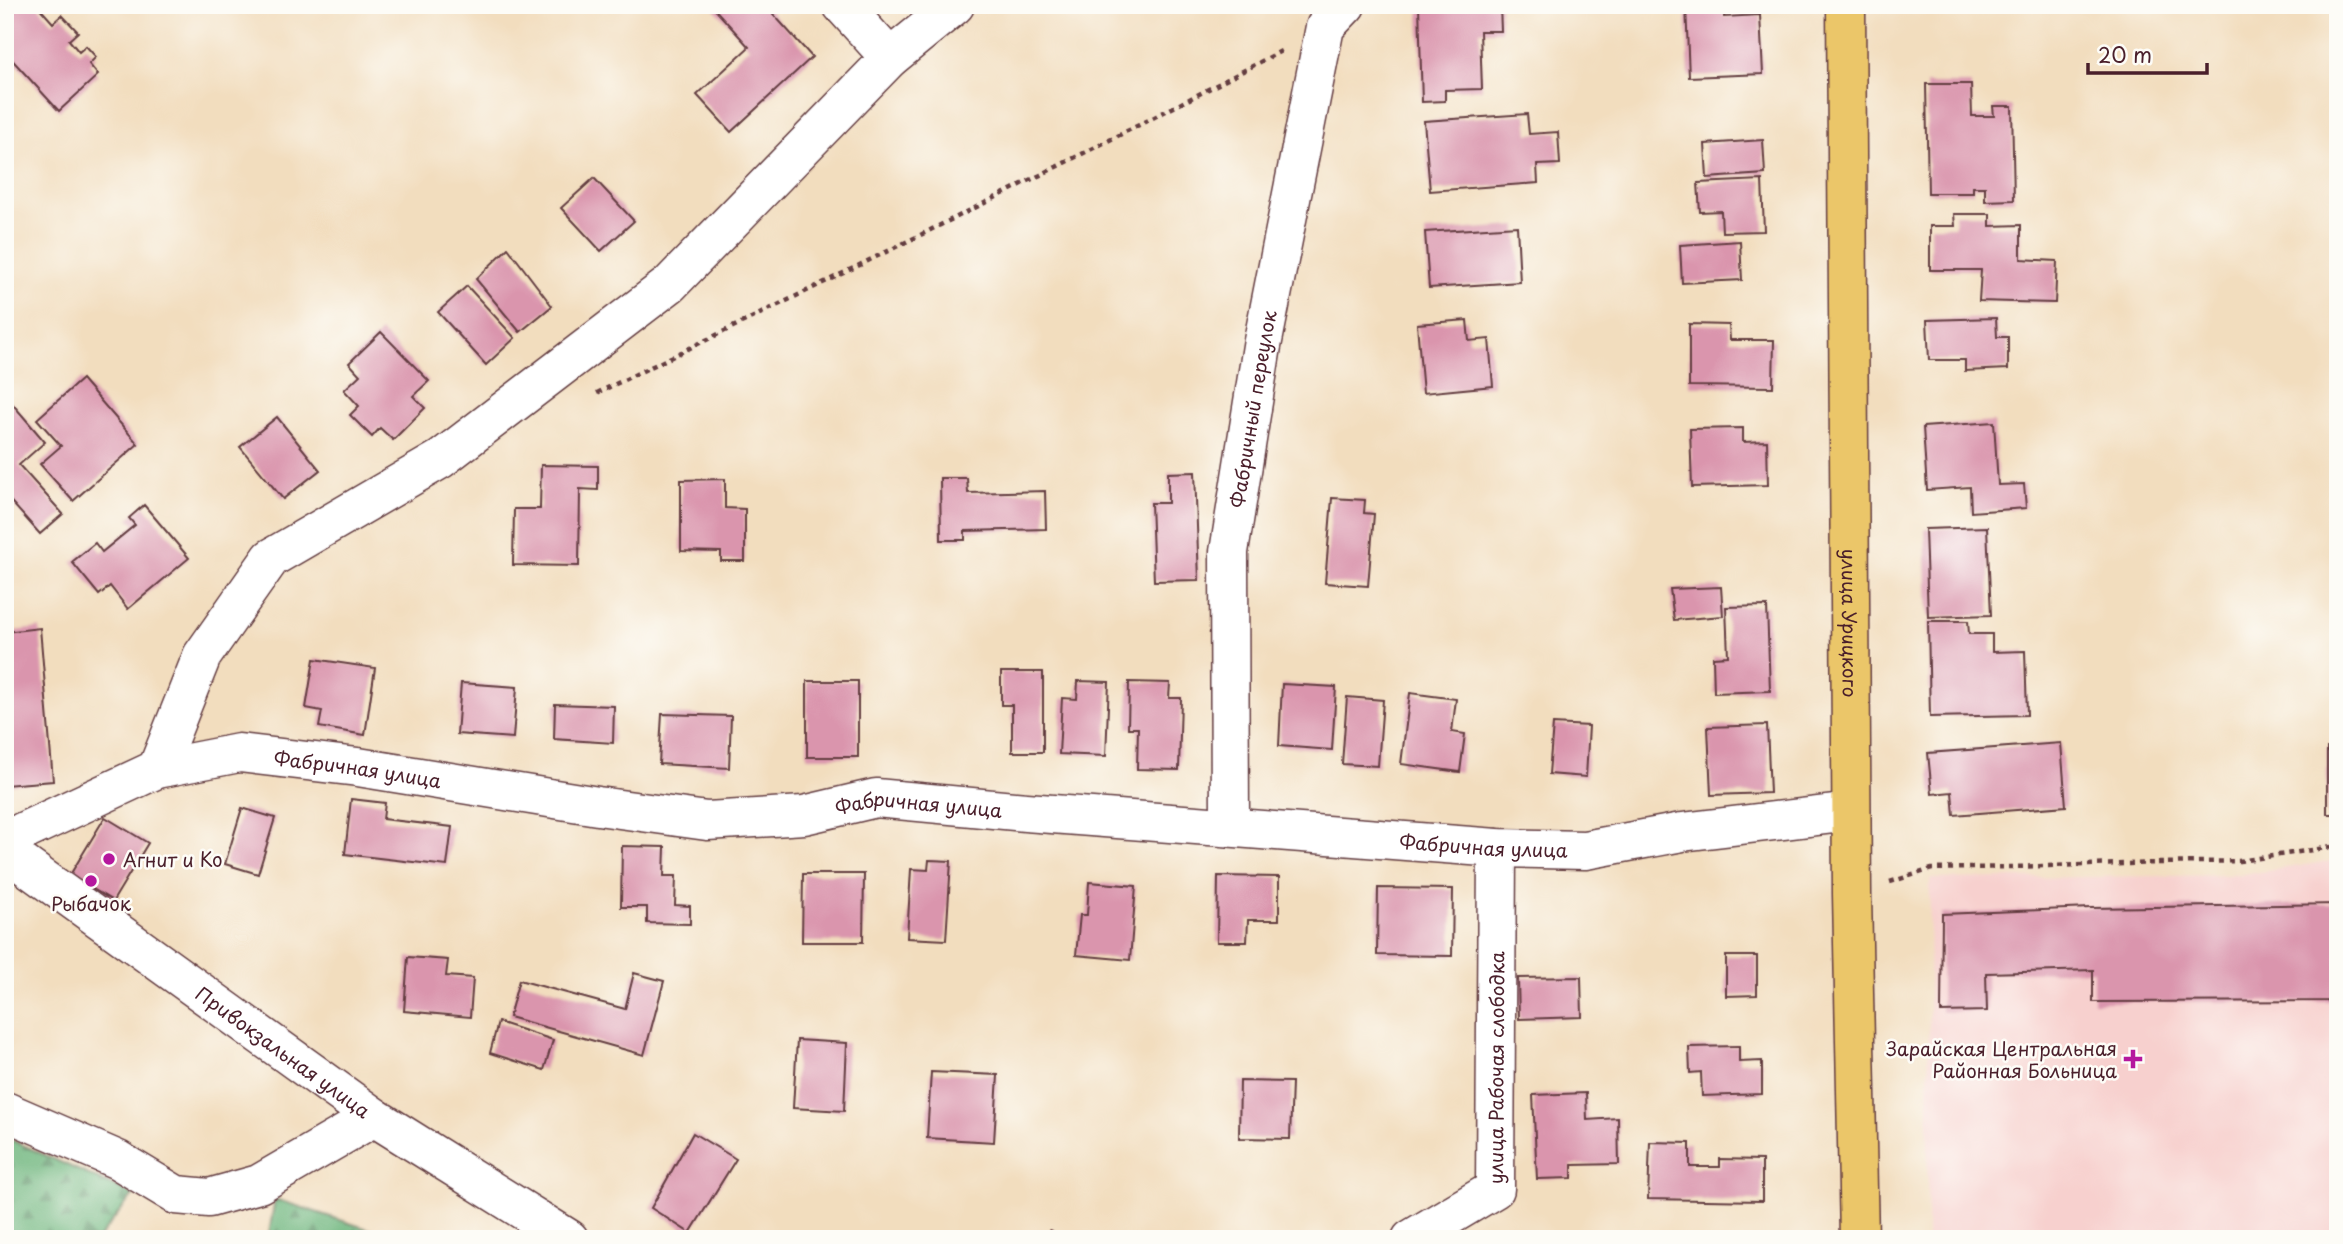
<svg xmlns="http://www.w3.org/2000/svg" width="2343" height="1244" font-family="'Playpen Sans',sans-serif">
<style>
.built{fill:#f7d0ce}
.forest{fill:url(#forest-firs);stroke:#5c6a54;stroke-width:2}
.building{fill:#da95ad}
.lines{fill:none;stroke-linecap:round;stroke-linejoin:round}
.minor-casing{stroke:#633c41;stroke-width:41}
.major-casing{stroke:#633c41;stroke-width:41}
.path{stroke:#633c41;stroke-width:4.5;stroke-dasharray:5 5;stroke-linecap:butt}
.minor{stroke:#fff;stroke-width:38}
.major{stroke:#ebc669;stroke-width:38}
.poi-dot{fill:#b5179e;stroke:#fdfcf7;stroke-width:2.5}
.labels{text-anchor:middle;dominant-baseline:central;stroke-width:5;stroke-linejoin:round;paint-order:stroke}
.street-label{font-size:19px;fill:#4a1f2b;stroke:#fdfcf7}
.poi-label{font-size:19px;fill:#4a1f2b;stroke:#fdfcf7;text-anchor:start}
</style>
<defs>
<pattern id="forest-firs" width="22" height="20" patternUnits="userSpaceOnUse" patternTransform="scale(1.75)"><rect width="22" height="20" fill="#6eb67e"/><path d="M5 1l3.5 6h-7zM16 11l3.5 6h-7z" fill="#5c9367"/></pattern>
</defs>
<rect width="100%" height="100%" fill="#fdfcf7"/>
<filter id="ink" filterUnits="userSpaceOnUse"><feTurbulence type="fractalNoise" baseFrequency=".0143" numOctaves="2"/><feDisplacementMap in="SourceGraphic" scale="14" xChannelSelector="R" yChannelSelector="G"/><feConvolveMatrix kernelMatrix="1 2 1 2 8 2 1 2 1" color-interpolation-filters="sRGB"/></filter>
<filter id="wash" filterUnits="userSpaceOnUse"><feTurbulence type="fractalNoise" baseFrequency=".00686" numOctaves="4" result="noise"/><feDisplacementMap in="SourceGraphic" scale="28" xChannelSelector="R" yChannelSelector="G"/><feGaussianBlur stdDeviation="1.57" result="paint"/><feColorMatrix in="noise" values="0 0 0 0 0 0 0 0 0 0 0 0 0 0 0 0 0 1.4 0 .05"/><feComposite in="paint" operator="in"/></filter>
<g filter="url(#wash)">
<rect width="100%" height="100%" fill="#f2ddbe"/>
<path class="built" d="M 2338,860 L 2338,1239 L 1927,1239 L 1930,879 L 2241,875 Z"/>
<g class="forest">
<path d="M 5,1137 L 133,1195 L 98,1239 L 5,1239 Z"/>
<path d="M 275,1199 L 399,1239 L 268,1239 Z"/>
</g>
<g id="blocks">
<g class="building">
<path d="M 5,5 L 16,5 L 18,8 L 21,5 L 37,5 L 53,23 L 62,15 L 78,32 L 69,40 L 79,52 L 86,46 L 96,57 L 89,64 L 98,75 L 59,111 L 5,52 Z"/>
<path d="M 711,5 L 765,5 L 812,57 L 731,132 L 697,95 L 749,47 Z"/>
<path d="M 1419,5 L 1500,5 L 1501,31 L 1480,31 L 1482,89 L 1445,90 L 1445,101 L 1422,102 Z"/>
<path d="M 1686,5 L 1724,5 L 1724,17 L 1760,15 L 1763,74 L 1689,77 Z"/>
<path d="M 1926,84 L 1971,84 L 1972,116 L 1994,116 L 1993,106 L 2012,106 L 2014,200 L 1985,201 L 1985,187 L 1973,187 L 1973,193 L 1928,193 Z"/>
<path d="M 1527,114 L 1529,134 L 1558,132 L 1560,164 L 1537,165 L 1538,183 L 1430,191 L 1424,121 Z"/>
<path d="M 1763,140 L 1765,174 L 1707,178 L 1705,144 Z"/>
<path d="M 594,178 L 634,221 L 601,251 L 561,208 Z"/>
<path d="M 1762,180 L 1764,231 L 1722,232 L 1721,211 L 1700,212 L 1698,183 Z"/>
<path d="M 1954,214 L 1990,214 L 1990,226 L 2021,225 L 2021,259 L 2057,261 L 2055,303 L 1979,301 L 1981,270 L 1930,270 L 1930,226 L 1955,226 Z"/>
<path d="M 1517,226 L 1520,282 L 1429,288 L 1425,232 Z"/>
<path d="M 1740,241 L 1742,280 L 1682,283 L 1680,245 Z"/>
<path d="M 508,248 L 552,306 L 520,332 L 476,279 Z"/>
<path d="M 467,286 L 515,338 L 486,365 L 438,312 Z"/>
<path d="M 1996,318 L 1997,337 L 2008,337 L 2008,369 L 1965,371 L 1965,360 L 1929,360 L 1927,320 Z"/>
<path d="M 1467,320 L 1469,341 L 1489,339 L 1493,386 L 1423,393 L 1417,324 Z"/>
<path d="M 1689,324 L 1729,325 L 1730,340 L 1774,340 L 1773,387 L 1689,386 Z"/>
<path d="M 381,332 L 429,381 L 413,396 L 425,408 L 393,440 L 380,428 L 372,437 L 350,415 L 359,406 L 344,390 L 360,375 L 349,363 Z"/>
<path d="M 82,379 L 138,444 L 73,501 L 40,464 L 61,446 L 37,419 Z"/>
<path d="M 10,401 L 45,442 L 19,465 L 63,514 L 40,534 L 5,495 L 5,404 Z"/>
<path d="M 277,417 L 320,470 L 283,499 L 240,447 Z"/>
<path d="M 1994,422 L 1998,485 L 2024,484 L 2026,508 L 1971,512 L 1970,487 L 1927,490 L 1923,427 Z"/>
<path d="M 1743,428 L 1743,442 L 1767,441 L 1768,485 L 1692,487 L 1690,429 Z"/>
<path d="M 541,465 L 598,466 L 598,490 L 580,489 L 579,566 L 513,565 L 514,509 L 540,509 Z"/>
<path d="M 1195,472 L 1199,580 L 1154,581 L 1151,503 L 1168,503 L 1168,473 Z"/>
<path d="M 940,478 L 967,478 L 968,493 L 1045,491 L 1046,529 L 965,531 L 965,540 L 941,540 Z"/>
<path d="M 725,479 L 725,508 L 745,509 L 745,561 L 721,561 L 721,552 L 681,551 L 681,480 Z"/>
<path d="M 1332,498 L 1365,500 L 1364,513 L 1374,514 L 1368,586 L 1325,583 Z"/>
<path d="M 144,505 L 189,558 L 128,609 L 110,586 L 99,595 L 72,562 L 95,543 L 102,552 L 135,525 L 129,518 Z"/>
<path d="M 1987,527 L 1991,615 L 1928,617 L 1925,529 Z"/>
<path d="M 1721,587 L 1723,616 L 1674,620 L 1670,589 Z"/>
<path d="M 1767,606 L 1770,691 L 1714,693 L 1713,657 L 1728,656 L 1726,607 Z"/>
<path d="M 1928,621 L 1968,621 L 1969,634 L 1992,634 L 1992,652 L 2025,651 L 2027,715 L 1930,717 Z"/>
<path d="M 40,628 L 53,781 L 5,785 L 5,632 Z"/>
<path d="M 314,659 L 375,668 L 365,735 L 319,727 L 322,711 L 306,708 Z"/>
<path d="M 1001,672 L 1043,672 L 1043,752 L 1012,752 L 1012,705 L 1001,705 Z"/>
<rect x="807" y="681" width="51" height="76"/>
<path d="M 1078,681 L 1109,682 L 1106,756 L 1059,754 L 1062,698 L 1077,699 Z"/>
<path d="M 1129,682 L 1170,683 L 1169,698 L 1181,698 L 1179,770 L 1137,769 L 1138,728 L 1128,728 Z"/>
<path d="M 461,683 L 517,687 L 513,738 L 457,734 Z"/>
<path d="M 1282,684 L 1336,687 L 1332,750 L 1279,746 Z"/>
<path d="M 1410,693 L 1456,699 L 1452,732 L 1465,734 L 1460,772 L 1401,764 Z"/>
<path d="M 1347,697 L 1383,700 L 1378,766 L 1342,764 Z"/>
<path d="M 555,704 L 614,706 L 613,743 L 554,739 Z"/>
<path d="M 662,714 L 731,716 L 729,768 L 659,764 Z"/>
<path d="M 1553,724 L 1589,726 L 1586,777 L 1549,774 Z"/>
<path d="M 1767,725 L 1770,793 L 1711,795 L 1708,727 Z"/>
<path d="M 2061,743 L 2066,806 L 1954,815 L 1952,792 L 1932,794 L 1928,753 Z"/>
<rect x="2327" y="748" width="11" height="66"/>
<path d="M 351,799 L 385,803 L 383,819 L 452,827 L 447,866 L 345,854 Z"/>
<path d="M 242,808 L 275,818 L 258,874 L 225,864 Z"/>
<path d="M 105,817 L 148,843 L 113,901 L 70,875 Z"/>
<path d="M 622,846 L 665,847 L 664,876 L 676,876 L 675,905 L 690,906 L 690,924 L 647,923 L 647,907 L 621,907 Z"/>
<path d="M 929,860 L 951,861 L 946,940 L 907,938 L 911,869 L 928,870 Z"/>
<path d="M 803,874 L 864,874 L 863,942 L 802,942 Z"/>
<path d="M 1218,876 L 1279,877 L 1279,920 L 1248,920 L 1247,942 L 1217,942 Z"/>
<path d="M 1089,882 L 1136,886 L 1130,960 L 1076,955 L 1080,915 L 1087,915 Z"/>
<path d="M 1378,888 L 1453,889 L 1452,956 L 1377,955 Z"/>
<path d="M 2338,904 L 2338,1001 L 2093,1002 L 2093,970 L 1986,973 L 1987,1011 L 1941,1012 L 1942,914 L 2091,908 Z"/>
<path d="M 1726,956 L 1757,956 L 1757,995 L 1726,996 Z"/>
<path d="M 408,957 L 448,960 L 446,976 L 473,978 L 470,1017 L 404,1011 Z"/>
<path d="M 634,973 L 664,981 L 644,1055 L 509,1017 L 519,980 L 625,1009 Z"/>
<path d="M 1581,977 L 1582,1017 L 1519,1019 L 1518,978 Z"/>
<path d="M 498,1022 L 553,1040 L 544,1070 L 490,1053 Z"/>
<path d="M 797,1040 L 847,1043 L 844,1111 L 793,1108 Z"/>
<path d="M 1739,1046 L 1739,1062 L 1762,1061 L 1762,1094 L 1702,1096 L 1701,1072 L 1690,1073 L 1689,1047 Z"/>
<path d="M 931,1072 L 998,1075 L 994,1142 L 927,1138 Z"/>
<path d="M 1240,1081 L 1292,1082 L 1290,1139 L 1239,1138 Z"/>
<path d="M 1586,1093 L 1587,1120 L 1618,1118 L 1619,1164 L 1572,1165 L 1572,1178 L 1537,1179 L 1533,1095 Z"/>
<path d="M 693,1133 L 736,1159 L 690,1233 L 651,1208 Z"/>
<path d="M 1650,1142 L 1690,1143 L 1690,1167 L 1720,1167 L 1720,1159 L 1762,1160 L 1762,1201 L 1648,1199 Z"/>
</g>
</g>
</g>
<g filter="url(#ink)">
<use href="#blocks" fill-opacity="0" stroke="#633c41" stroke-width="2"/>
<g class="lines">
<g class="minor-casing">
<g id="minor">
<path d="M 842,5 L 890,58"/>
<path d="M 157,769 L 202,656 L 271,558 L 441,459 L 670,284 L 890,58 L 955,5"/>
<path id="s1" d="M 1230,827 L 1229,552 L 1262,346 L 1325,27 L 1346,5"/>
<path id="s2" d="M 5,840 L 157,769 L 239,753 L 358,767 L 598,806 L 707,821 L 804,815 L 876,798 L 1026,812 L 1497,848 L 1585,850 L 1682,832 L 1851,812"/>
<path id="s3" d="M 5,851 L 374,1117 L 569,1239"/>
<path d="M 5,1111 L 118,1160 L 176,1195 L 209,1198 L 259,1184 L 374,1117"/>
<path id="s4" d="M 1411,1239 L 1495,1189 L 1497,848"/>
</g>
</g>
<g class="major-casing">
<g id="major">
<path id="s5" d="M 1846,5 L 1852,894 L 1859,1239"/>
</g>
</g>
<g class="path">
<path d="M 597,393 C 826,282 1056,170 1281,51"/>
<path d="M 1890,882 L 1932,869 L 2239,861 L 2338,846"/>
<path d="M 1048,1231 L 1070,1239"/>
</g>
<use href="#minor" class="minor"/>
<use href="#major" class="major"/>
</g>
</g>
<g class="poi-dot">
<circle cx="109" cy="859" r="7"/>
<circle cx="91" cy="881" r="7"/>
<path d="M2129.5 1048.5h7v7h7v7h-7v7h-7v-7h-7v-7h7z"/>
</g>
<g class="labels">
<g class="street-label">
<text stroke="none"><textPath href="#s1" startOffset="420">Фабричный переулок</textPath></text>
<text stroke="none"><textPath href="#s5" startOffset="618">улица Урицкого</textPath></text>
<text stroke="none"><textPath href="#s2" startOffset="371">Фабричная улица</textPath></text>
<text stroke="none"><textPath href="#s2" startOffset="938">Фабричная улица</textPath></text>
<text stroke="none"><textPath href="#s2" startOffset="1505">Фабричная улица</textPath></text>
<text stroke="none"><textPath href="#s3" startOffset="343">Привокзальная улица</textPath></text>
<text stroke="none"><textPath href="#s4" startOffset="219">улица Рабочая слободка</textPath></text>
</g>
<g class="poi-label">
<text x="123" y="859">Агнит и Ко</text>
<text x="91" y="903" text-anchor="middle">Рыбачок</text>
<text x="2117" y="1048" text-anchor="end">Зарайская Центральная<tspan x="2117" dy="22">Районная Больница</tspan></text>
</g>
</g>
<rect width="2343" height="1244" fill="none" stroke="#fdfcf7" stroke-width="28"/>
<path d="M2088 63v10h119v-10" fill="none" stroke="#4a1f2b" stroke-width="3.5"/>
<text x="2098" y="63" font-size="21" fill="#4a1f2b" stroke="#fdfcf7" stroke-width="5" paint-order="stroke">20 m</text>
</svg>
